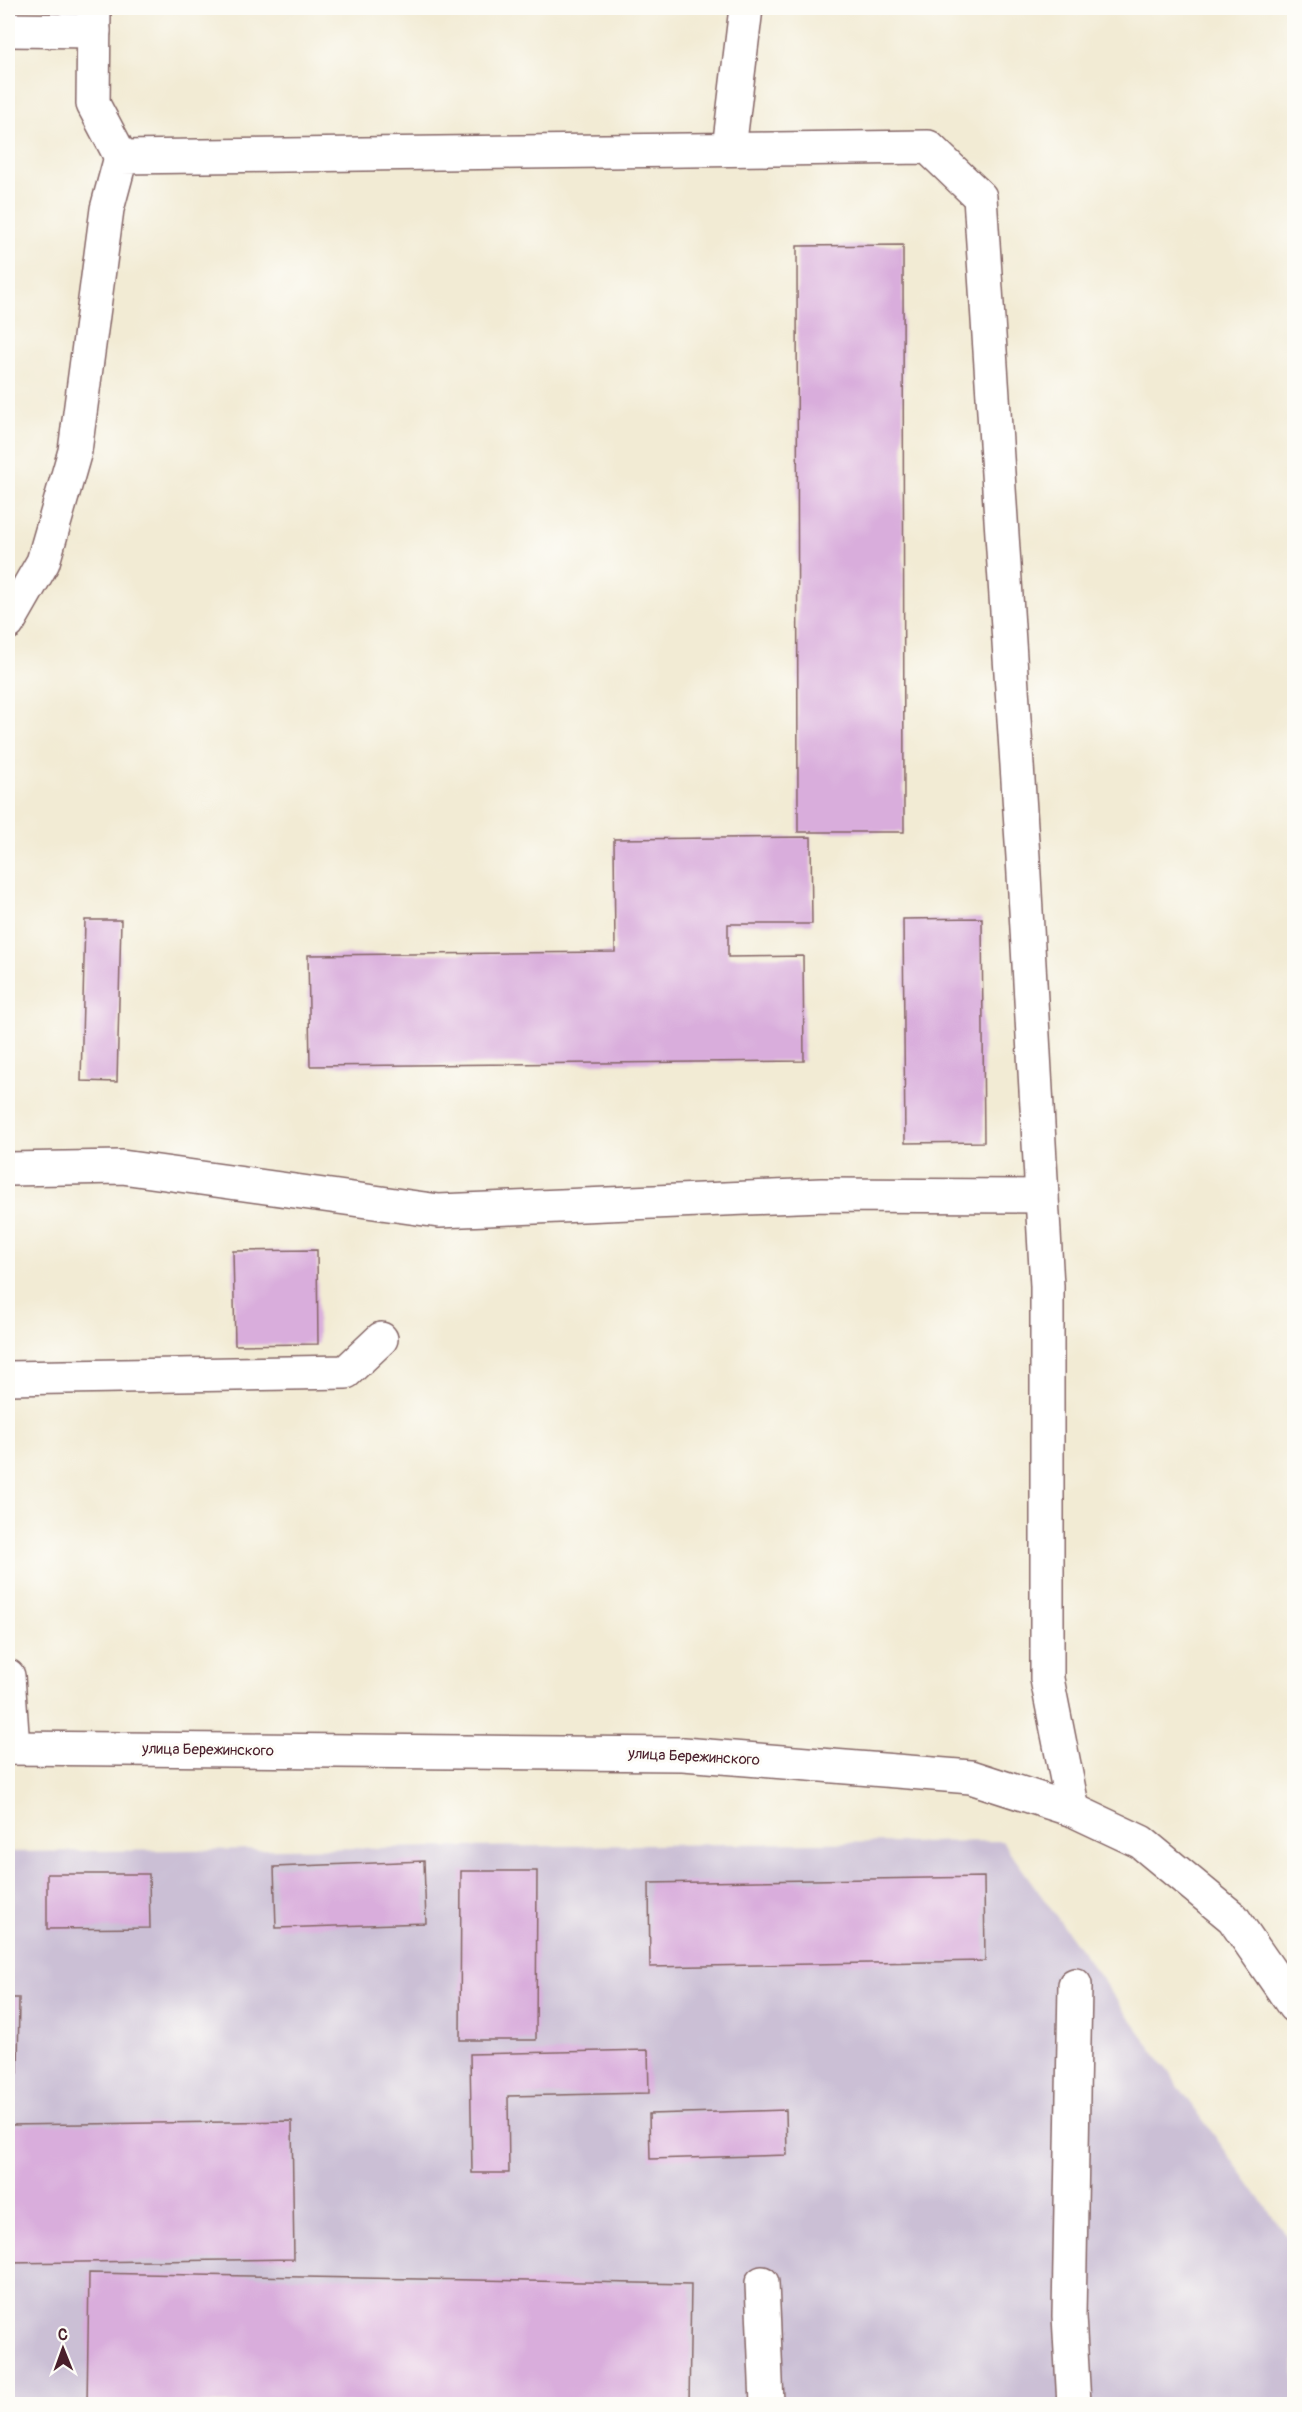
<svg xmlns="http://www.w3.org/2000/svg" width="1302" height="2412" font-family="Pangolin,sans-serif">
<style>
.industrial{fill:#cbbfd5}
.building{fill:#d9addc}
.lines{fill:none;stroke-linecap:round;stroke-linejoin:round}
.minor-casing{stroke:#856666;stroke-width:36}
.major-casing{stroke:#856666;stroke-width:36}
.minor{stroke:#fff;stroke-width:33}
.major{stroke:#fff;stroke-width:33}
.labels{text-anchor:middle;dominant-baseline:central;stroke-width:6;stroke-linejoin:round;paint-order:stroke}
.street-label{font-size:15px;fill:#4a1f2b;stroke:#fdfcf7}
</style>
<rect width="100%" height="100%" fill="#fdfcf7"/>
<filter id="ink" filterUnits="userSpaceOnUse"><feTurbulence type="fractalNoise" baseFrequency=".0167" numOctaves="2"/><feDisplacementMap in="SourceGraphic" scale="12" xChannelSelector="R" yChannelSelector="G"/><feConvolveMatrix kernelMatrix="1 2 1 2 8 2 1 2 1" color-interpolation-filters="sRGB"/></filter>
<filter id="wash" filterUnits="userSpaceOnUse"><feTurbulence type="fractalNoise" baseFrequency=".008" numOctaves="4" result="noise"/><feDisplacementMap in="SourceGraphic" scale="24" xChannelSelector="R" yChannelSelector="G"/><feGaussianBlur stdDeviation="1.35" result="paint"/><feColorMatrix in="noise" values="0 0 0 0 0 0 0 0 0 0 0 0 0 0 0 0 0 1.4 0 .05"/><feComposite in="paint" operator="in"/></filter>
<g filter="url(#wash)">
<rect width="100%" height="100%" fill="#f2ebd4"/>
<path class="industrial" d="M 1002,1841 L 1294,2246 L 1294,2404 L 8,2404 L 8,1852 Z"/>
<g id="blocks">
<g class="building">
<path d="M 903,245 L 904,832 L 798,832 L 797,246 Z"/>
<path d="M 811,837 L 812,924 L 728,924 L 728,957 L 803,956 L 804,1061 L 310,1066 L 308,955 L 615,952 L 614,839 Z"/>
<path d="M 982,918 L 984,1142 L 905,1143 L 903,919 Z"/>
<path d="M 85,920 L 121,920 L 117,1082 L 81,1081 Z"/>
<path d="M 317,1250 L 318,1344 L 235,1345 L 233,1251 Z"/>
<path d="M 424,1861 L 426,1923 L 276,1928 L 274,1867 Z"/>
<path d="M 461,1871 L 537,1871 L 536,2040 L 460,2040 Z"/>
<path d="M 47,1874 L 149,1874 L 150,1928 L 47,1929 Z"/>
<path d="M 984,1877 L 985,1961 L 650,1967 L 649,1883 Z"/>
<path d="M 8,1998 L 19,1998 L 18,2073 L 8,2073 Z"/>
<path d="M 648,2050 L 649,2093 L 508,2096 L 509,2173 L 472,2173 L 470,2054 Z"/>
<path d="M 786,2110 L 787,2155 L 650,2159 L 649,2114 Z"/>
<path d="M 292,2121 L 294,2259 L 8,2263 L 8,2125 Z"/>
<path d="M 89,2273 L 691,2284 L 689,2404 L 87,2404 Z"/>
</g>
</g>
</g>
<g filter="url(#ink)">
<use href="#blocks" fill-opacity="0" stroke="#856666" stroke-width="1.5"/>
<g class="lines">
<g class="minor-casing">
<g id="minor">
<path d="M 94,8 L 93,104 L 121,157"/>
<path d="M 8,30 L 94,31"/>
<path d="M 729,149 L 746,8"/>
<path d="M 8,623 L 43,562 L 75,451 L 107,209 L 121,157 L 928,147 L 980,197 L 1023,857 L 1047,1286 L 1047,1679 L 1073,1810"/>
<path d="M 8,1169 L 122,1167 L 439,1211 L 821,1195 L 1042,1196"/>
<path d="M 8,1378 L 346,1372 L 381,1339"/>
<path d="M 8,1676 L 13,1748"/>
<path d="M 762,2283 L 767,2404"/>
<path d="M 1074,2404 L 1069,2316 L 1075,1985"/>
</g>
</g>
<g class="major-casing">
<path id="major" d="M 8,1748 L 683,1754 L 971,1777 L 1073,1810 L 1141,1842 L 1233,1918 L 1294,2006"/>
</g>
<use href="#minor" class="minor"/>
<use href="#major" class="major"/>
</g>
</g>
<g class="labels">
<g class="street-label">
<text transform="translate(208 1750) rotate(1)">улица Бережинского</text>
<text transform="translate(694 1757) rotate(3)">улица Бережинского</text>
</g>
</g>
<rect width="1302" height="2412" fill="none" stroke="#fdfcf7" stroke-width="30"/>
<g transform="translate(63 2349) rotate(359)" stroke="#fdfcf7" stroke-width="4.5" paint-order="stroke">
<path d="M0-4.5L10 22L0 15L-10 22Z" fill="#4a1f2b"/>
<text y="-9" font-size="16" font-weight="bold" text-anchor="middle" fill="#4a1f2b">С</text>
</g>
</svg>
